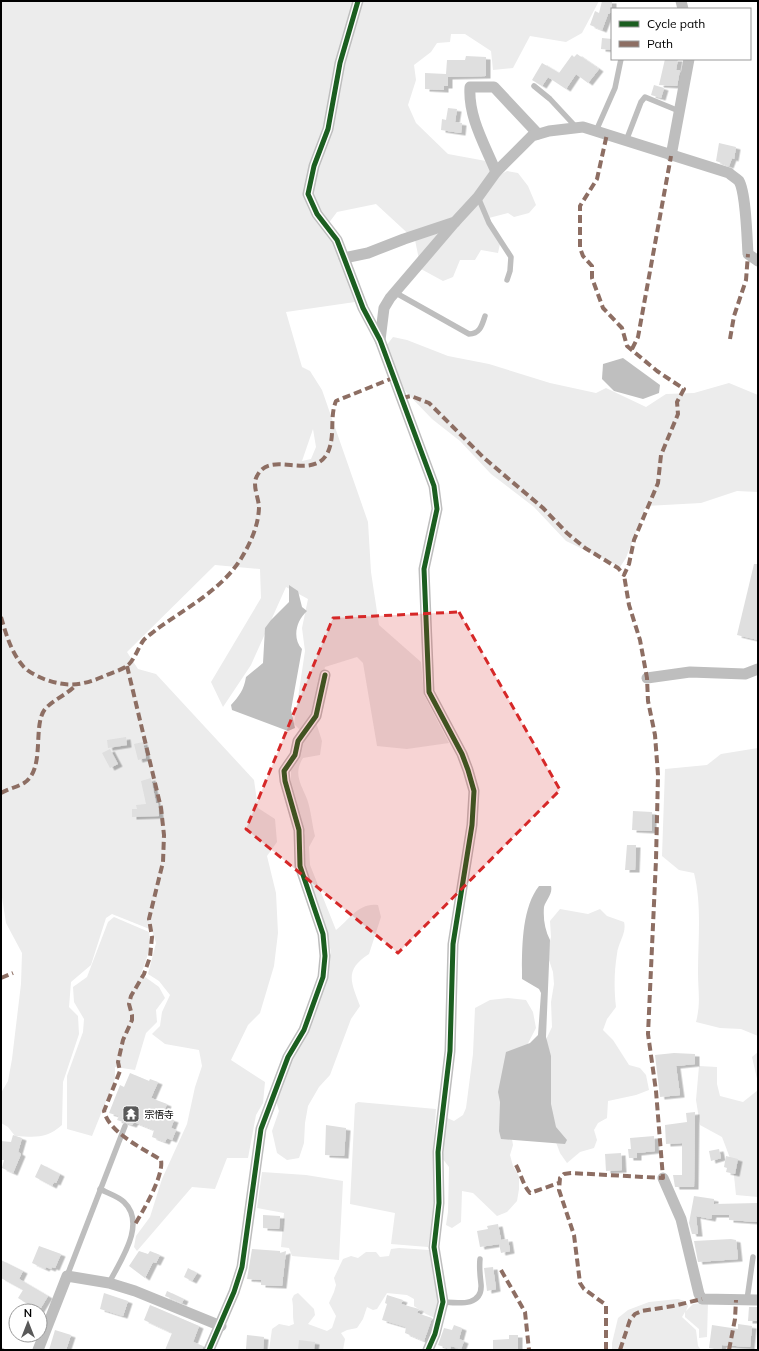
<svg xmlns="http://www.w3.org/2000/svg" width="759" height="1351" font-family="Mulish,'Noto Sans JP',sans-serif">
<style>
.green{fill:#ececec;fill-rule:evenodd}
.water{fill:#bfbfbf}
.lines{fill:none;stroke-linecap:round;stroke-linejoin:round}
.stream{stroke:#bfbfbf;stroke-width:3.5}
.building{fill:#dfdfdf;filter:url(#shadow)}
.lane{stroke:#bebebe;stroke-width:5.5}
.street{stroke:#bebebe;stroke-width:11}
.quiet{stroke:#8d6e63;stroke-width:4;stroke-dasharray:8 4;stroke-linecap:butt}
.cycleway-casing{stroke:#fff;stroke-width:8}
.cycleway{stroke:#1b5e20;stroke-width:5}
.marked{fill:#d62828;fill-opacity:0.2;stroke:#d62828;stroke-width:3;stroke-dasharray:8 5;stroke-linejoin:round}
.labels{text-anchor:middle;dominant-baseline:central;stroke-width:3.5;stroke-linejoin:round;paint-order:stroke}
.poi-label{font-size:10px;fill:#000;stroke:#fff;text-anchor:start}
</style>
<defs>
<filter id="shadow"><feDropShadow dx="4.5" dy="2.5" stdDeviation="0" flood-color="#0004"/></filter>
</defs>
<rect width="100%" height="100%" fill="#fff"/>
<g class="green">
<path d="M 1,1 L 599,1 L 582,33 L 566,42 L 530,36 L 513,68 L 493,70 L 491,51 L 465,34 L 451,34 L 450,42 L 437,43 L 431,52 L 414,65 L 416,80 L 408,105 L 416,123 L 448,154 L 486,161 L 498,176 L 507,171 L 518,173 L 528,186 L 536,205 L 529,213 L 514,217 L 508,213 L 485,219 L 500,244 L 498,253 L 481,250 L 475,260 L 460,260 L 453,277 L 443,281 L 421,269 L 415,240 L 376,204 L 337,212 L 328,224 L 355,302 L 286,312 L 302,367 L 310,371 L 322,390 L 368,522 L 371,572 L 379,625 L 421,662 L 424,695 L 449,743 L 407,749 L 377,746 L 363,663 L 357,657 L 325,667 L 314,716 L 322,741 L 320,755 L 303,758 C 293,774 301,784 307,799 C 311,810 312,824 315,836 L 309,847 L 310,865 L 336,930 C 349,920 359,902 378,905 L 381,917 L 369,954 C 344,970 351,982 360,1006 L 351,1019 L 330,1075 L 319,1087 L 308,1106 L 305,1123 L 304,1143 L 299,1158 L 287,1160 L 277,1153 L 272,1131 L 279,1111 L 276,1101 L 325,965 L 331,953 L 327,931 L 303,864 L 301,846 L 305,833 L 296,806 L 291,783 L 291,769 L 301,731 L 294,724 L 305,651 L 302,628 L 308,599 L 286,587 L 251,665 L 223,707 L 211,682 L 261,598 L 260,569 L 215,565 L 127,652 L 138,669 L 156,674 L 254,780 L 258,808 L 275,819 L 277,842 L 267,856 L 276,893 L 278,933 L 274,966 L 260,1013 L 248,1025 L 231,1060 L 265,1082 L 263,1103 L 256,1115 L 248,1158 L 227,1158 L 215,1189 L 192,1187 L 137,1251 L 134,1247 L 136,1236 L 150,1217 L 162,1179 L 187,1124 L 195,1087 L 202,1066 L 199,1050 L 165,1044 L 152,1034 L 160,1026 L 162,1012 L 170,995 L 159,981 L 148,974 L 156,943 L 152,930 L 112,914 L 106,918 L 91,965 L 71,982 L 69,1007 L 78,1016 L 79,1034 L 63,1082 L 62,1125 C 46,1139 36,1137 15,1136 L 8,1127 L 1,1123 L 1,1093 L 8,1081 L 12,1059 L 21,984 L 22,953 L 6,923 L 1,891 ZM 313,429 L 316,447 L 311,459 L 302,461 Z"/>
<path d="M 393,337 L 407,340 L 448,356 L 489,364 L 550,383 L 596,393 L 606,388 L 646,407 L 666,394 L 694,393 L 729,383 L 758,395 L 758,492 L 737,491 L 701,503 L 646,506 L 626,558 L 620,567 L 566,541 L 534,507 L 491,474 L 460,441 L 432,419 L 406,392 L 396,378 L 386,346 Z"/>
<path d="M 758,748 L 758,1036 L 741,1029 L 720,1028 L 696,1022 C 701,1003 698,991 698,972 C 698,939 702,905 694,873 L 679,870 L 662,856 L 665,769 L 707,765 L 721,754 Z"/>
<path d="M 560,909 L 588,914 L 600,909 L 607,916 L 624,922 C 627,933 618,943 617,954 C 614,972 614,990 616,1007 L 607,1019 L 603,1030 L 613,1040 L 629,1065 L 640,1068 L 646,1075 L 649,1090 L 636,1095 L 608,1101 L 607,1118 L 598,1123 L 594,1130 L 597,1140 L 594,1148 L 580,1152 L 567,1163 L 560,1153 L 554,1137 L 541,1050 L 552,1027 L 551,1002 L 554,984 L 553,972 L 547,954 L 551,937 L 550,921 Z"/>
<path d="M 114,917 L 149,932 C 152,948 146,960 141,974 L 159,987 L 165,998 L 156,1010 L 157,1022 L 146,1033 L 135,1070 L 115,1067 L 115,1079 L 92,1136 L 67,1129 L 67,1076 L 83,1032 L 84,1019 L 74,1002 L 73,987 L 87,977 L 108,922 Z"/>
<path d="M 508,998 L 526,1000 L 533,1012 L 536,1028 L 523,1053 L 510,1127 L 513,1145 L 510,1155 L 513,1166 L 519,1176 L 519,1189 L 517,1201 L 507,1212 L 497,1216 L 473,1193 L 462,1191 L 461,1222 L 452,1228 L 446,1225 L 448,1212 L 449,1167 L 442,1158 L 445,1117 L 454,1121 L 463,1115 L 466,1108 L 473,1054 L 475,1008 L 490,1000 Z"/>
<path d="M 758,1052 L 758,1083 L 752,1057 Z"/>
<path d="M 699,1066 L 717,1067 L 717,1084 L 720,1096 L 743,1102 L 758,1090 L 758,1197 L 736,1195 L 733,1166 L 722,1137 L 700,1125 L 696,1100 Z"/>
<path d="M 358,1102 L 436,1109 L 433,1152 L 435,1203 L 428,1247 L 391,1244 L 395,1213 L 350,1204 L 355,1104 Z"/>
<path d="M 262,1172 L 306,1175 L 343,1181 L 339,1260 L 292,1256 L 289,1248 L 281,1247 L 284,1213 L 257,1208 Z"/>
<path d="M 399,1248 L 429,1250 L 441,1300 L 435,1318 L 426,1314 L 414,1306 L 414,1299 L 407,1295 L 387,1293 L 377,1309 L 373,1310 L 367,1307 L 363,1319 L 357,1328 L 347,1330 L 341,1333 L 345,1339 L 343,1350 L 269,1350 L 272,1329 L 279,1324 L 289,1326 L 294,1324 C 292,1315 294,1308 292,1299 L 294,1295 L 298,1293 L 314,1309 L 315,1315 L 308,1324 L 327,1331 L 332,1328 L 336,1316 L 329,1303 L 334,1292 L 336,1285 L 334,1278 L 343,1259 L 351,1256 L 358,1258 L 366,1252 L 376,1252 L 380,1257 L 389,1256 L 391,1249 Z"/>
<path d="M 678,1299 L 685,1301 L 688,1306 L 686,1311 L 693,1304 L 708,1302 L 707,1337 L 699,1338 L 699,1329 L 685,1317 L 685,1312 L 682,1317 L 696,1330 L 698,1346 L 701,1350 L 612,1350 L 612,1343 L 618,1318 L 628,1310 L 649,1302 Z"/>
</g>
<g class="water">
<path d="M 623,358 L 660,385 L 659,393 L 643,399 L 614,391 L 602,379 L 603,364 Z"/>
<path d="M 289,585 L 298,591 L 302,607 L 307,611 C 296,621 292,638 302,649 L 291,710 L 295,728 L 288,731 L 232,710 L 231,705 C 239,696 244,690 246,677 L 263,663 L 265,628 L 271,620 L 289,602 Z"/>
<path d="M 539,886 L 551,886 C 553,894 546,900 544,907 C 543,919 545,930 550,940 L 546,1037 L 551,1056 L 551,1104 L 556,1127 L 567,1140 L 565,1144 L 501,1139 L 499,1131 L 500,1102 L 498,1092 L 506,1052 L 530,1043 L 538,1035 L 541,993 L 539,989 L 522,979 C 522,951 521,909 539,886 Z"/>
</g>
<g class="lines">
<path class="stream" d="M 1,1349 L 3,1350"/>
</g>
<g class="building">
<path d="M 602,1 L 612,1 L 612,12 L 608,14 L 602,30 L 590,25 L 595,11 L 599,13 Z"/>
<path d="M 602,38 L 612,39 L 612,50 L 601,49 Z"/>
<path d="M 577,54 L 599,69 L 588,83 L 576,74 L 566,89 L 548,77 L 542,86 L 532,80 L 542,63 L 559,73 L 572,55 L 574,57 Z"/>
<path d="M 466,56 L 486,57 L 486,76 L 448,77 L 448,86 L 444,86 L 444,90 L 425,89 L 425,73 L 446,74 L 447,60 L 465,60 Z"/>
<path d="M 665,59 L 678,59 L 676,70 L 680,70 L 677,86 L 659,85 Z"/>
<path d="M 654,85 L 664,88 L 661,98 L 651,95 Z"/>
<path d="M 448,108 L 457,109 L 455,122 L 462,123 L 461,133 L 441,130 L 442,119 L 446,120 Z"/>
<path d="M 719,143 L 736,147 L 734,159 L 732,158 L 729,166 L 716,161 Z"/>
<path d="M 754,564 L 758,564 L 758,640 L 737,635 Z"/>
<path d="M 126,737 L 127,745 L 108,748 L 107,740 Z"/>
<path d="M 143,742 L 146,758 L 138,760 L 134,744 Z"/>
<path d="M 110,749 L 118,764 L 110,768 L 102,753 Z"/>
<path d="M 151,778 L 156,803 L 158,803 L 159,816 L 132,817 L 132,809 L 137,809 L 136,805 L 146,804 L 141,781 Z"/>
<path d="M 633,811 L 652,812 L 652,831 L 632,830 Z"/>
<path d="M 627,845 L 636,845 L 635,870 L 625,870 Z"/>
<path d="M 674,1053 L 695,1054 L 695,1064 L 676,1066 L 680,1095 L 660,1097 L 655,1055 Z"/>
<path d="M 130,1073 L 149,1081 L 150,1079 L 158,1082 L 151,1098 L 167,1104 L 162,1116 L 174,1120 L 171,1128 L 176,1130 L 172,1140 L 167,1138 L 165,1142 L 152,1137 L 154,1130 L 134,1122 L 132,1125 L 117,1120 L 119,1116 L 109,1113 L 120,1085 L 124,1087 Z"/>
<path d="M 695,1112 L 694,1187 L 675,1187 L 673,1175 L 682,1175 L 682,1143 L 666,1144 L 665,1125 L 687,1122 L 686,1113 Z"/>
<path d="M 326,1125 L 346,1128 L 344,1156 L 325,1155 Z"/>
<path d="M 13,1135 L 22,1138 L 18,1152 L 21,1154 L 13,1173 L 2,1168 L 4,1160 L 1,1160 L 1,1141 L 11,1142 Z"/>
<path d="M 654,1136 L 655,1151 L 637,1153 L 637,1158 L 629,1158 L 628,1149 L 631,1149 L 630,1138 Z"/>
<path d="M 719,1149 L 721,1158 L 711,1161 L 709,1151 Z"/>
<path d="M 621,1153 L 622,1170 L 606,1171 L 605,1154 Z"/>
<path d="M 726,1156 L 738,1159 L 735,1174 L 726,1172 L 727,1168 L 724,1167 Z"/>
<path d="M 41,1164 L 60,1174 L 56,1183 L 54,1182 L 52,1186 L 35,1177 Z"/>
<path d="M 694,1196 L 714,1199 L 714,1204 L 758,1203 L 758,1222 L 729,1220 L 729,1215 L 712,1215 L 711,1219 L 696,1216 L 698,1234 L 692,1234 L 689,1223 Z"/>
<path d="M 263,1215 L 280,1216 L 279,1229 L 263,1228 Z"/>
<path d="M 498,1224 L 501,1240 L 508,1239 L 510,1251 L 501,1253 L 499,1244 L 480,1247 L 477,1231 L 488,1229 L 487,1226 Z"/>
<path d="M 731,1239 L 736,1240 L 738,1259 L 698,1262 L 694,1241 Z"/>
<path d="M 39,1246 L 61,1254 L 55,1268 L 52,1267 L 51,1269 L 46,1267 L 45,1269 L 32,1263 Z"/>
<path d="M 252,1249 L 280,1251 L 280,1253 L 286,1251 L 282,1286 L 261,1285 L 261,1280 L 247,1279 Z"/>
<path d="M 139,1251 L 148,1254 L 150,1251 L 160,1255 L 156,1263 L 153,1262 L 145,1278 L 129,1266 Z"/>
<path d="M 1,1260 L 23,1271 L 19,1279 L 48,1296 L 39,1311 L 18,1298 L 23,1290 L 1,1278 Z"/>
<path d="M 493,1267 L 496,1289 L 487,1291 L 484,1268 Z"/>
<path d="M 188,1268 L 197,1273 L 192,1281 L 184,1277 Z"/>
<path d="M 167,1291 L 184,1299 L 182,1303 L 165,1296 Z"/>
<path d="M 104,1293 L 128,1301 L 123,1316 L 100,1309 Z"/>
<path d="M 387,1295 L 403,1300 L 401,1304 L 419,1309 L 417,1313 L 432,1318 L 424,1341 L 405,1333 L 406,1327 L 382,1320 L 387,1304 L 385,1303 Z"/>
<path d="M 150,1305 L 199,1326 L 193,1342 L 203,1346 L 202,1350 L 165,1350 L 172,1333 L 144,1320 Z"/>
<path d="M 749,1307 L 758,1307 L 758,1321 L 748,1321 Z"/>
<path d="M 738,1324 L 752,1326 L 750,1347 L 722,1345 L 721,1350 L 709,1348 L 712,1325 L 738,1329 Z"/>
<path d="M 454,1325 L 462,1328 L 459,1339 L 464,1341 L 461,1349 L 451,1346 L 450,1349 L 438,1345 L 444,1328 L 452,1330 Z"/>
<path d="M 55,1330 L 71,1335 L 66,1350 L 49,1350 Z"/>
<path d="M 247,1335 L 264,1337 L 263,1350 L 246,1349 Z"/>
<path d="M 509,1335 L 518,1335 L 518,1350 L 493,1350 L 493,1340 L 509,1339 Z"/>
<path d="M 299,1340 L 315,1342 L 314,1350 L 298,1350 Z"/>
</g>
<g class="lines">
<g class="lane">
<path d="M 534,86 L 550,99 L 576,127"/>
<path d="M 596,131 L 615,88 L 621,59"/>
<path d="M 626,141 L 641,102 L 645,97 L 679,111"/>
<path d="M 478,197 L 489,223 L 511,257 L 510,271 L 507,280"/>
<path d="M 396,293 L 469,334 C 480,334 482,325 485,316"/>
<path d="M 100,1189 C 107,1193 118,1196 124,1202 C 147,1224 120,1261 109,1283"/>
<path d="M 67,1276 L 125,1126"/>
<path d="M 747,1300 L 753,1257"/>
<path d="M 443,1302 C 458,1303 483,1307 481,1284 C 480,1275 479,1268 480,1259"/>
</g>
<g class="street">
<path d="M 358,1 L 340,63 L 328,129 L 314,166 L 308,194 L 317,214 L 337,240 L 344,258 L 363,308 L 380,340 L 434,486 L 437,509 L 424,569 L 429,692 L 462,754 L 468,770 L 474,791 L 472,825 L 453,944 L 450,1051 L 438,1152 L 439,1203 L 434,1247 L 443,1302 L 435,1334 L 428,1350"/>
<path d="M 681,1 L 683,9"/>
<path d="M 671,156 L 689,59"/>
<path d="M 496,172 C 485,145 468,117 470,87 L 494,87 L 538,134"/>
<path d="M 344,258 L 368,253 L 404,239 L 455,222 L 478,197 L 496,172 L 532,136 L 549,131 L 583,127 L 729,173 C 732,176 736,178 739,181 C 746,193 747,239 748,254 L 758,261"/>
<path d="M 380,340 L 384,308 L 390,298 L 455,222"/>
<path d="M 647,678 L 690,672 L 745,674 L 758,669"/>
<path d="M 663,1178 L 681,1219 L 699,1294 L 702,1299 L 758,1300"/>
<path d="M 38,1350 L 67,1276 L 109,1283 L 135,1291 L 221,1326"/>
<path d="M 209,1350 L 234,1292 L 242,1267 L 261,1129 L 288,1057 L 304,1030 L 323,977 L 325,956 L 323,934 L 300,866 L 299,830 L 285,781 L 284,771 L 295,755 L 298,741 L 316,716 L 325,675"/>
</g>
<g class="quiet">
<path d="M 730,339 L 734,316 L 746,280 L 748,254"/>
<path d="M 632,349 L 638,337 L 671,156"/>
<path d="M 402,398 L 411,396 L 429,403 L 484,458 L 543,508 L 567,533 L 585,548 L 618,568 L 624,575 L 629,564 L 634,540 L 658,483 L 661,455 L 678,414 L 677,402 L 684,389 L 657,371 L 627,346 L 622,328 L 603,308 L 592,278 L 592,266 L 583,256 L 580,248 L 580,206 L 597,179 L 607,134"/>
<path d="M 1,617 C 6,634 11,652 23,666 C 28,672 37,676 44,679 C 65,687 81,686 102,677 C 108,674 122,670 127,666 C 134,661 138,648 143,641 C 147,636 153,633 157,629 C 186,608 223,589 242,557 C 251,542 259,524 259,506 C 258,497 252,484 257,476 C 270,449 311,481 327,454 C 336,437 329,418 336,401 L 393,378"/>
<path d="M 127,666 L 161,808 L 164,835 L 163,862 L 149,919 L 152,937 L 150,957 L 144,974 L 131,996 L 129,1004 L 132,1015 L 132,1020 L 123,1040 L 118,1062 L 120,1071 L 104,1111 C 109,1133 144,1149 161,1160 C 164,1176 143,1211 134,1226"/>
<path d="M 1,793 C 8,789 17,787 24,783 C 46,769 32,726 45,709 C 53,700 66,695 75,686"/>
<path d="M 1,978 L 13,973"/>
<path d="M 516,1165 C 521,1174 523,1185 530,1193 L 559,1183"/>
<path d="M 501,1270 L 525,1312 L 529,1350"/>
<path d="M 606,1350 L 606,1305 L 584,1289 L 580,1283 L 574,1235 L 559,1190 L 560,1178 L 564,1174 L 571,1173 L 663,1178 L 656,1091 L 648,1034 L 656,860 L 658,775 L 655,735 L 648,701 L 647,678 L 640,640 L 629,605 L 624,575"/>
<path d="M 620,1350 L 630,1320 L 635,1314 L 642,1311 L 673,1306 L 702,1299"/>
<path d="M 729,1350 L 735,1319 L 736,1300"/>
</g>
<g class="cycleway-casing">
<g id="cycleway">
<path d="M 358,1 L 340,63 L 328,129 L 314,166 L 308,194 L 317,214 L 337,240 L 344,258 L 363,308 L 380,340 L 434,486 L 437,509 L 424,569 L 429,692 L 462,754 L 468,770 L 474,791 L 472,825 L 453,944 L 450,1051 L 438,1152 L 439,1203 L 434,1247 L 443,1302 L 435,1334 L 428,1350"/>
<path d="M 209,1350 L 234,1292 L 242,1267 L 261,1129 L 288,1057 L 304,1030 L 323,977 L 325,956 L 323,934 L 300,866 L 299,830 L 285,781 L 284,771 L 295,755 L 298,741 L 316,716 L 325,675"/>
</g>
</g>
<use href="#cycleway" class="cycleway"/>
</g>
<path class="marked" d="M 459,612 L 560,790 L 398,953 L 246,829 L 333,618 Z"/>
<defs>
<g id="temple-square" transform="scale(0.9)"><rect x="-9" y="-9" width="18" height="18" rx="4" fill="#595959" stroke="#fff"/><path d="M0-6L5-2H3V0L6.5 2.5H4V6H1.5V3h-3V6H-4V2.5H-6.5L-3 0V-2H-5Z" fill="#fff"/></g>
</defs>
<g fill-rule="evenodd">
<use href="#temple-square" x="131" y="1114"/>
</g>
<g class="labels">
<g class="poi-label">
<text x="144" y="1114">宗悟寺</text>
</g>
</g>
<rect width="759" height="1351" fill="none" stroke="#000000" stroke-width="4"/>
<rect x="611" y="8" width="140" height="52" fill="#ffffff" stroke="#999999"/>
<rect x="619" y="21" width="20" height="6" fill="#1b5e20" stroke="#999999"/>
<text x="647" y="28" font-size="12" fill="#000000">Cycle path</text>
<rect x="619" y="41" width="20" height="6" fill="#8d6e63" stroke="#999999"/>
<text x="647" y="48" font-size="12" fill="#000000">Path</text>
<g transform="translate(28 1323)"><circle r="19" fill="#ffffff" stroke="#999999"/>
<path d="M0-3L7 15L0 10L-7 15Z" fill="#595959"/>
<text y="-6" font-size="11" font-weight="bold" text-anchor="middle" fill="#000000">N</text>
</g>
</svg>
